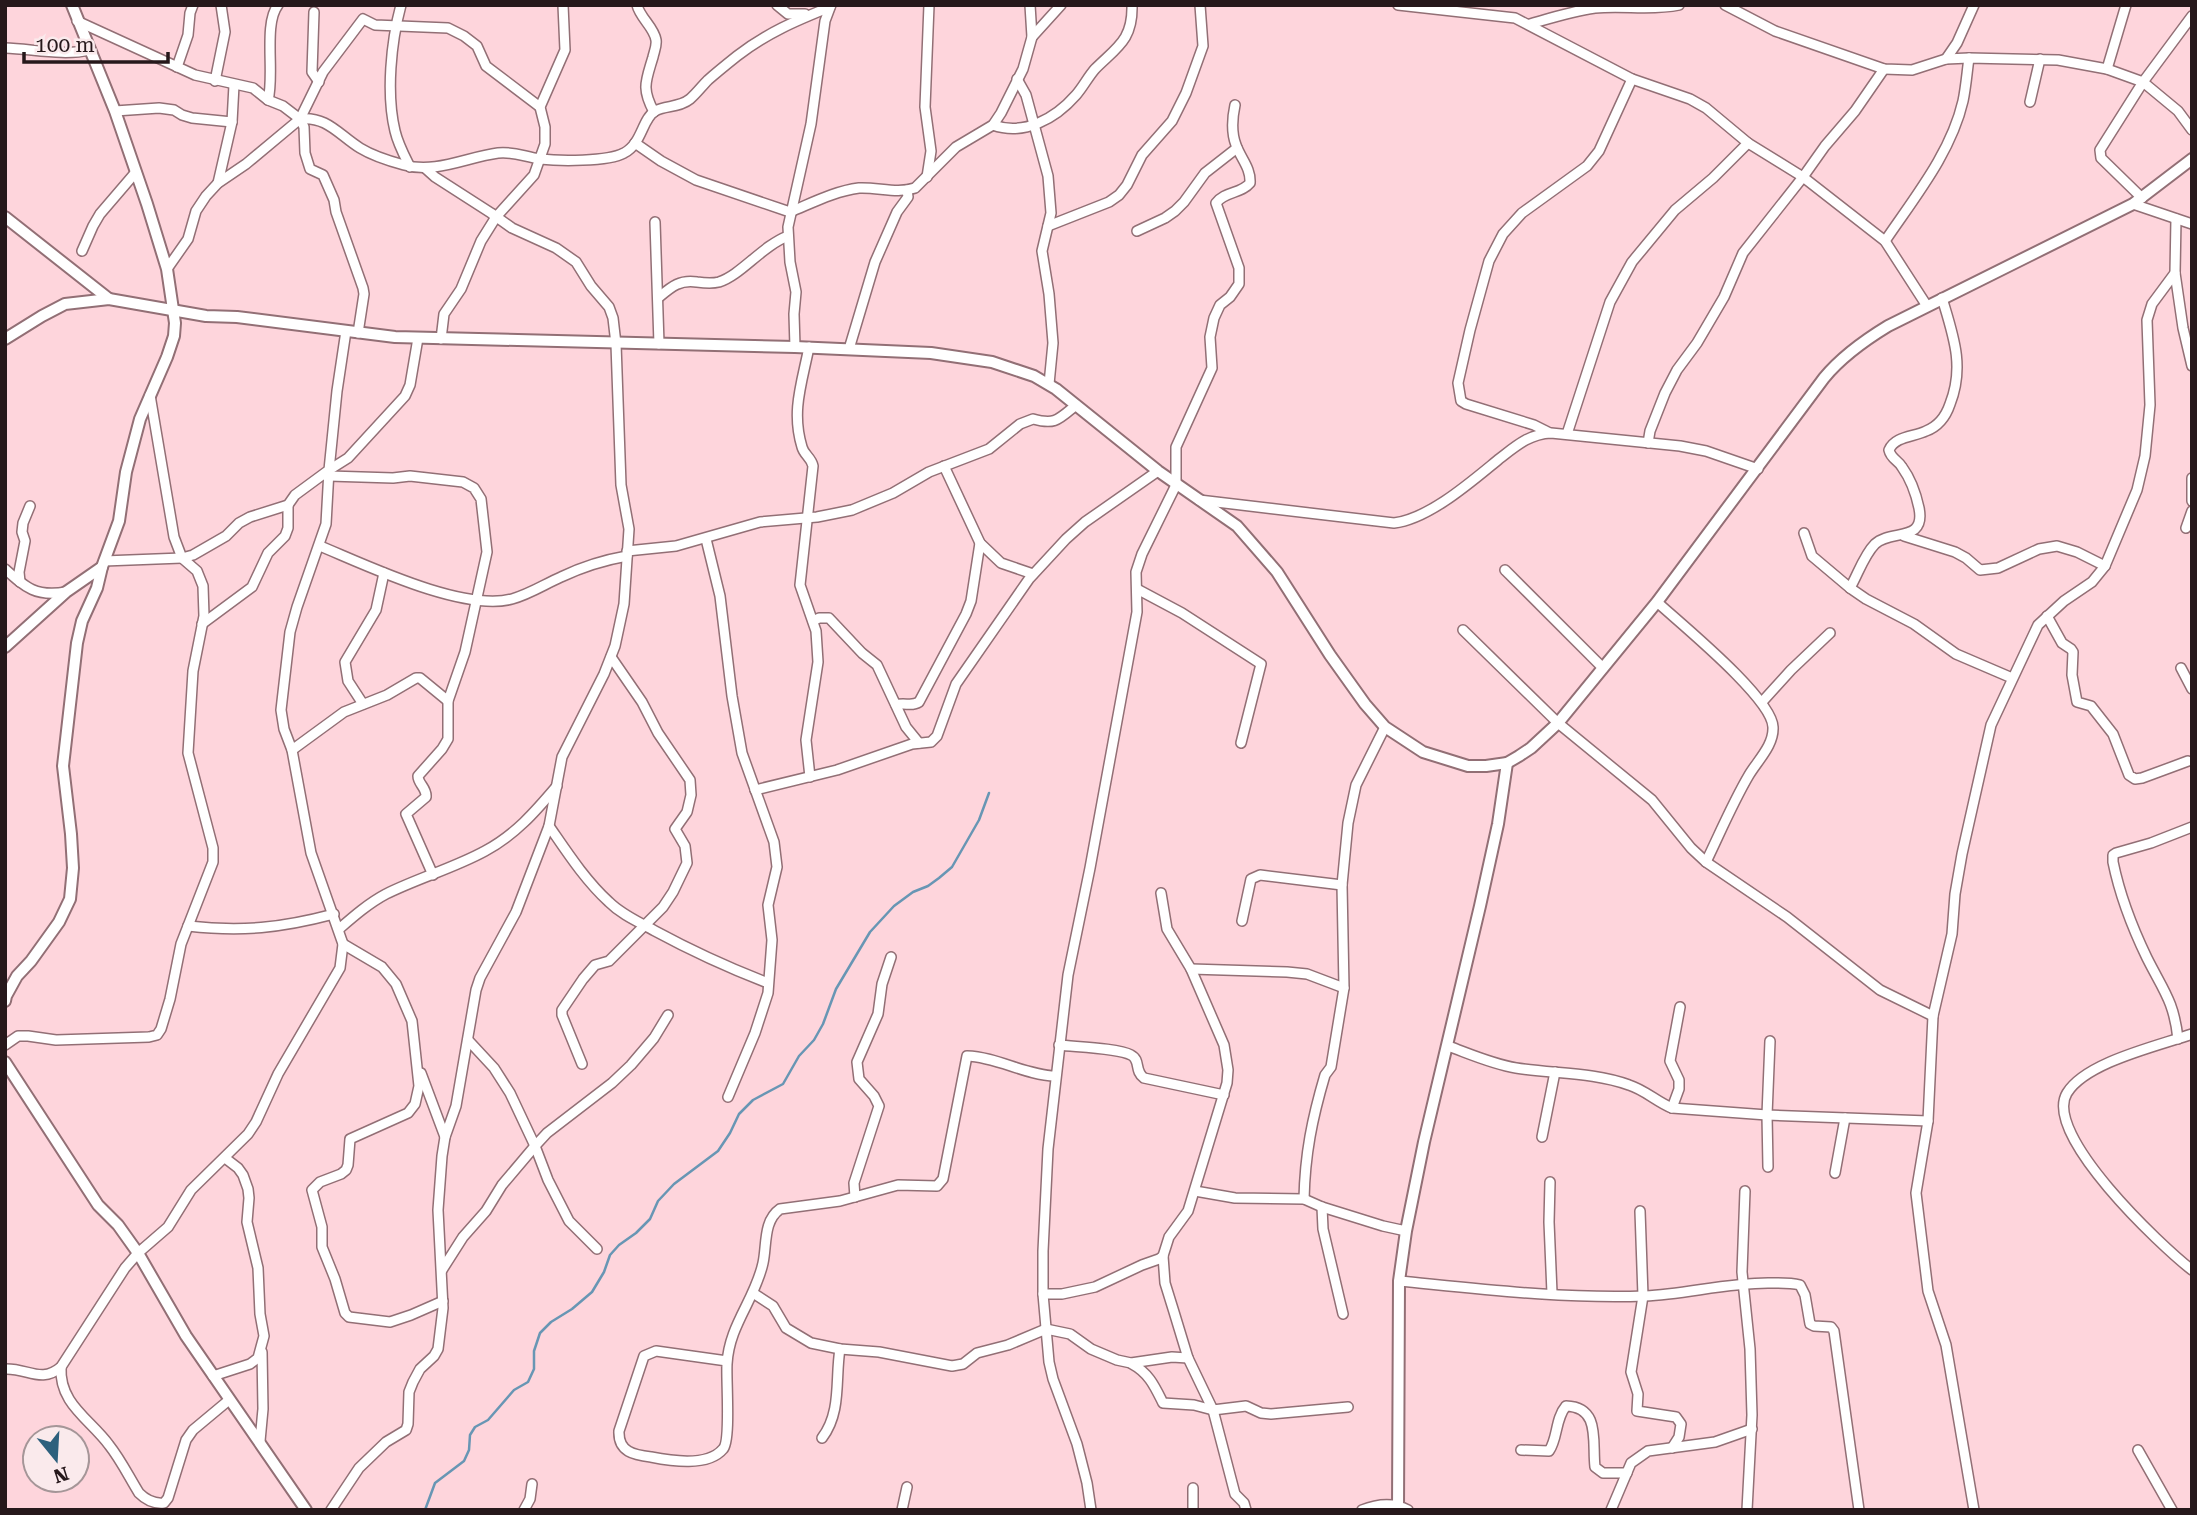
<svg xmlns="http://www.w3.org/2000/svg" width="2197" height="1515" font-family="'Roboto Serif',serif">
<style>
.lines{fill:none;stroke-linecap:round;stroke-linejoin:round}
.stream{stroke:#6896b4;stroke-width:2.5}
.minor-casing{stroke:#926f75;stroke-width:12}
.tertiary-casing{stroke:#926f75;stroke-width:14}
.minor{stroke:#fff;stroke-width:9}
.tertiary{stroke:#fff;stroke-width:10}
</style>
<rect width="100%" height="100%" fill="#fed5dc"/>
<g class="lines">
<path class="stream" d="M 425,1510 L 435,1483 L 464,1461 L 469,1450 L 470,1435 L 475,1427 L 488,1420 L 514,1390 L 528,1382 L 534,1369 L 534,1351 L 540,1333 L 551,1322 L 572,1309 L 592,1292 L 604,1272 L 610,1255 L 619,1245 L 636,1233 L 650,1219 L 658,1201 L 674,1184 L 718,1151 L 730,1133 L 739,1114 L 753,1100 L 783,1084 L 799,1056 L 814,1040 L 823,1024 L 836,989 L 870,932 L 894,906 L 913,892 L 928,886 L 939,878 L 952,867 L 979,820 L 989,793"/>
<g class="minor-casing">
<g id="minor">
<path d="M 401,5 C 391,42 386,94 395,131 C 398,144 404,155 410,167"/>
<path d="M 637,5 C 640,18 654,27 656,40 C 657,46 654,52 653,57 C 646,81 641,88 654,112"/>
<path d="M 777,5 L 788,14 L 805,14"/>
<path d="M 1398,5 L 1515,18 L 1632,79 L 1690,99 L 1706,108 L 1748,143 L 1803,177 L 1885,241 L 1927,306"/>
<path d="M 1725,5 L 1775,31 L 1884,69 L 1912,70 L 1946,59 L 1969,58 L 2058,60 L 2107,69 L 2143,82 L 2178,111 L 2192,130"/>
<path d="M 314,12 L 312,72 L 319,82"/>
<path d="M 77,21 L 195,75 L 253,88 L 268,100 L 283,106 L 300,119 L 304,127 L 305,153 L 310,169 L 323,175 L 334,200 L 336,212 L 363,288 L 364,294 L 358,333"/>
<path d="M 1530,24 C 1551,18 1573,11 1595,8 C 1623,5 1651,11 1679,5"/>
<path d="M 1032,37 L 1061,5"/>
<path d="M 5,48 C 33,49 63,56 90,50"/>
<path d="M 1946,59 L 1957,43 L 1974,5"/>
<path d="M 177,67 L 188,35 L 190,13 L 193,5"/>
<path d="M 2107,69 L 2126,5"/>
<path d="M 1017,79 L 1026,95 L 1048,176 L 1051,213 L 1042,251 L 1049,294 L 1053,343 L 1049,384"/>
<path d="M 215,81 L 225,32 L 221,5"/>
<path d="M 268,100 C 275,75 263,24 278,5"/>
<path d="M 2030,102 L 2040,59"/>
<path d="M 115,111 L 159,108 L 174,110 L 182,115 L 192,118 L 232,122"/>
<path d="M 300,119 L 323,72 L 363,19 L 375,25 L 448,28 L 464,36 L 477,46 L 486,66 L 540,107"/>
<path d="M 993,125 C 1024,136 1055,119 1076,95 C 1083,87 1088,77 1095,69 C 1117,47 1133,40 1132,5"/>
<path d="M 635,143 L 661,161 L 696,180 L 790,212 C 812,203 835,191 859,188 C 878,187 897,194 915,188 L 956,147 L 993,125 L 1001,113 L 1023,69 L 1032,37 L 1030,5"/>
<path d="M 927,177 L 931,151 L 925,107 L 929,5"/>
<path d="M 218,183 L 232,122 L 234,85"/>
<path d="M 2142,198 L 2101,158 L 2100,150 L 2143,82 L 2192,16"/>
<path d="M 2133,204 L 2192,224"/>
<path d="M 655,222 L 659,344"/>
<path d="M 1048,226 L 1109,202 L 1119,195 L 1127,185 L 1142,155 L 1172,121 L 1186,93 L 1203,46 L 1200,5"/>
<path d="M 1137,231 L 1165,218 L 1175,211 L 1184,202 L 1205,173 L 1237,148"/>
<path d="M 1885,241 C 1914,198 1951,153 1963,101 C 1966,87 1967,72 1969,58"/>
<path d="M 82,251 L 93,226 L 100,214 L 136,172"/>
<path d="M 167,269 L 188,239 L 196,211 L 206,196 L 218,183 L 246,164 L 300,119 C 327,116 339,135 360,148 C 373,156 389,161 404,165 C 435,174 467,157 498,153 C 513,151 525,157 540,159 C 558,161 608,162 624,153 C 642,144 642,119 655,111 C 666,105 679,108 690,99 C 696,94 702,86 708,80 C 717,72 727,64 737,56 C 767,33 795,21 830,7"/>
<path d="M 2175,273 L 2183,328 L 2192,366"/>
<path d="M 658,298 C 670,288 679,279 697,282 C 704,283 711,284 719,282 C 741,275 762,246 788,236"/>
<path d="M 441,339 L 444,314 L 461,289 L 481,241 L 496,217 L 534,175 L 545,144 L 545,127 L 540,107 L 565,50 L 563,5"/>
<path d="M 795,347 L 794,314 L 796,292 L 790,262 L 788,227 L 811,124 L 825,21 L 831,5"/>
<path d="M 809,347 C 802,383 791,411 802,447 C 804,455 811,457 813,466 L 800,585 L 816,631 L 818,662 L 806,740 L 810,777"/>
<path d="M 849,349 L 875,262 L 897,212 L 908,197 L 907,190"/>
<path d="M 1548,432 L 1534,425 L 1466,404 L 1461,401 L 1458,383 L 1470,330 L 1489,261 L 1503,234 L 1522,213 L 1587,166 L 1599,151 L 1632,79"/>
<path d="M 1567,434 L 1610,302 L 1632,262 L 1675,210 L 1713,178 L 1748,143"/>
<path d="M 1648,443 L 1650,431 L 1665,393 L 1677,370 L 1697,343 L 1724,297 L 1743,253 L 1803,177 L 1825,146 L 1855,111 L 1884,69"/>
<path d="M 944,466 L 980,543 L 1001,563 L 1033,574"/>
<path d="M 329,476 L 393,478 L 410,476 L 463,482 L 474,488 L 481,499 L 487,552 L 465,652 L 448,701 L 448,739 L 442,749 L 418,776 C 418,784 427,788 426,797 L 406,814 L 433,875"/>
<path d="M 2192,478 L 2192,501"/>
<path d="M 1199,500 L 1394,523 C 1429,519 1472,481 1499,459 C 1516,446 1529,434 1551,433 L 1680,446 L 1706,451 L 1758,469"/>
<path d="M 2186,528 L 2192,511"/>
<path d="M 1804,533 L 1812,556 L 1850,588 L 1866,599 L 1914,624 L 1956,654 L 2012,678"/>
<path d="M 1904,536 L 1955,552 L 1966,558 L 1980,570 L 1998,568 L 2039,549 L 2057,546 L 2077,552 L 2105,566"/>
<path d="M 706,539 L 720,596 L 732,696 L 742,753 L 774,842 L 777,867 L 768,905 L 772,940 L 768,993 L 755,1033 L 728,1097"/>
<path d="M 320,546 C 366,565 463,612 512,599 C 530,594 545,584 561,577 C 582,567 604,560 627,556"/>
<path d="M 627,551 L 676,546 L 760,522 L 817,517 L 852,510 L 893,493 L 929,472 L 989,449 L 1020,424 L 1033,419 C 1055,425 1058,420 1076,405"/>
<path d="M 104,561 L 182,558 L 193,555 L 226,536 L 239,523 L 250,517 L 288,505 L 295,495 L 329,470 L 337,391 L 346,331"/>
<path d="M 5,569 C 26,588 36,597 66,592"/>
<path d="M 1505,570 L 1603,668"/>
<path d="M 20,582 L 19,572 L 25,541 L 22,532 L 23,523 L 30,506"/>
<path d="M 1850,588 C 1858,574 1864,555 1875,544 C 1891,529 1926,543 1919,508 C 1916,494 1910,478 1902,467 C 1898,460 1891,459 1889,450 C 1895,436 1914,437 1926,431 C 1939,426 1946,416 1950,404 C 1965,366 1953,335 1942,298"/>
<path d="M 1137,589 L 1182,613 L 1261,664 L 1241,743"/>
<path d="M 1657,602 C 1681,624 1772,698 1773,727 C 1774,745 1758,760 1749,775 C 1733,802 1720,833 1706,862"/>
<path d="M 2047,616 L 2062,643 L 2071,649 L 2073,652 L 2072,675 L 2077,702 L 2091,706 L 2113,734 L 2129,775 L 2135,779 L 2142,778 L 2188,761"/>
<path d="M 813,621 L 819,618 L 829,618 L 862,653 L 877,665 L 906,727 L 919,743"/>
<path d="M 202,624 L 252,587 L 268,553 L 285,536 L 288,528 L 288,505"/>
<path d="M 1463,630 L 1558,723 L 1652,800 L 1691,848 L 1706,862 L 1787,917 L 1880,990 L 1933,1016"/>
<path d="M 2181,668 L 2192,689"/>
<path d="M 1762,702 L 1791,670 L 1830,633"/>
<path d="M 363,704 L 348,681 L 345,662 L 376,610 L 384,573"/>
<path d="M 896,705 C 904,702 912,707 919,702 L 966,614 L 971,601 L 980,543"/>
<path d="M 292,750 L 344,712 L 387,695 L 416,678 L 420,678 L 448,701"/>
<path d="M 755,790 L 837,770 L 912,744 L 931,742 L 937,736 L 956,684 L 1029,579 L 1066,539 L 1085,522 L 1158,471"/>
<path d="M 549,826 C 567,852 585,880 609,902 C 622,915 639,922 655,931 C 692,951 729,968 768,983"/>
<path d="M 1242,921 L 1251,879 L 1260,875 L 1342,885"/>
<path d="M 188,926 C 242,932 281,928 334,914"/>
<path d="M 339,929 C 354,916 369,903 386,894 C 418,878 454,868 485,851 C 515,835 535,812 557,786"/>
<path d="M 343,944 L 382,967 L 396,984 L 412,1021 L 419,1086 L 415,1104 L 408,1113 L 350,1139 L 348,1165 L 346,1170 L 341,1174 L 320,1182 L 312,1190 L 322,1227 L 322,1247 L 335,1279 L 345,1313 L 349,1317 L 390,1322 L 411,1315 L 443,1301"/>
<path d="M 1191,969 L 1287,972 L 1307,974 L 1344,988"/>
<path d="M 2192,1034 C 2158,1046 2086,1062 2067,1093 C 2042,1134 2161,1246 2192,1270"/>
<path d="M 2178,1039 C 2174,1001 2163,990 2147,958 C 2132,927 2120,896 2113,862 L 2113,855 L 2116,853 L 2151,843 L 2192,827"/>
<path d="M 468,1040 L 494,1068 L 510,1093 L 535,1146 L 548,1180 L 569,1221 L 597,1249"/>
<path d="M 5,1045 L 18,1036 L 28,1036 L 56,1040 L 149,1037 L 157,1035 L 161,1029 L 170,999 L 181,944 L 213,862 L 213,848 L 188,753 L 193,671 L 204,616 L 203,586 L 197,571 L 182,558 L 174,537 L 150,395"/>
<path d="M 1059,1045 C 1076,1047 1118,1048 1131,1055 C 1141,1060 1134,1071 1144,1078 L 1224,1095"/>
<path d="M 1448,1046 C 1470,1054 1492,1064 1516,1068 C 1554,1074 1593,1072 1629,1085 C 1645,1090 1657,1102 1672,1108 L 1767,1115 L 1928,1121"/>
<path d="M 582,1064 L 562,1015 L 562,1010 L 583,979 L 595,965 L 609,961 L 663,907 L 673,892 L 687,863 L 685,846 L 675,829 L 687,812 L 691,795 L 690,780 L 658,733 L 642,702 L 611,657"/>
<path d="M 421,1073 L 445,1137"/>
<path d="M 1672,1108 L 1679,1089 L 1679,1080 L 1670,1061 L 1680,1007"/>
<path d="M 1542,1137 L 1555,1072"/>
<path d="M 1768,1167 L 1767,1115 L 1770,1041"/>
<path d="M 1835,1173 L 1845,1118"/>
<path d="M 1550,1182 L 1549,1222 L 1552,1293"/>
<path d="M 1195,1191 L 1235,1198 L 1304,1199 L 1322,1207 L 1383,1226 L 1406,1231"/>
<path d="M 1745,1191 L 1742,1272 L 1750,1349 L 1752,1415 L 1747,1510"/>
<path d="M 855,1197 L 854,1183 L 879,1106 L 874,1096 L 859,1079 L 857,1062 L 878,1014 L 882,984 L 891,957"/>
<path d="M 1304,1199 C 1305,1154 1312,1119 1325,1075 L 1331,1067 L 1344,988 L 1342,885 L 1348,823 L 1356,785 L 1385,727"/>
<path d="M 1322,1207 L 1323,1229 L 1343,1314"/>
<path d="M 1640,1211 L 1643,1296 L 1631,1372 L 1638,1394 L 1637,1411 L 1676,1417 L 1681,1424 L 1679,1437 L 1672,1448"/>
<path d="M 1163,1256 L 1165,1283 L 1174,1312 L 1188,1358 L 1213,1410 L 1235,1494 L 1244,1503 L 1246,1510"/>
<path d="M 442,1270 L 463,1237 L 486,1211 L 502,1185 L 535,1146 L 547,1133 L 612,1083 L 631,1065 L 654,1038 L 668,1015"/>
<path d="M 1399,1281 C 1481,1289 1563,1299 1645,1296 C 1686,1294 1726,1283 1768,1283 C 1778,1283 1789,1282 1800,1285 L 1805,1295 L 1810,1324 L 1814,1326 L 1831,1327 L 1834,1331 L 1859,1510"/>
<path d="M 753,1293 L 773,1306 L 786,1328 L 811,1343 L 840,1349 L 879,1352 L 952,1366 L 963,1364 L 977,1353 L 1008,1345 L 1046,1329 L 1070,1334 L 1091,1349 L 1117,1360 L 1131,1363 L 1172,1357 L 1188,1358"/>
<path d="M 1043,1294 L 1062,1294 L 1095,1287 L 1142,1265 L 1159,1259 L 1163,1256 L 1169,1237 L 1188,1211 L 1227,1083 L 1228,1070 L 1224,1045 L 1191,969 L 1167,929 L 1161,893"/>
<path d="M 727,1361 L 656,1351 L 644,1356 L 619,1431 C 618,1452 634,1455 651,1457 C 671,1461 708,1467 723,1449 C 731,1441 726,1379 727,1364 C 729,1325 755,1300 763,1263 C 767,1245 763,1221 780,1209 L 840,1201 L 898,1185 L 937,1186 L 943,1179 L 967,1056 C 997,1057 1025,1075 1055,1076"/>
<path d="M 1132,1364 C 1149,1373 1155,1387 1163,1403 L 1194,1405 L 1213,1410 L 1246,1406 L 1261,1413 L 1271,1414 L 1348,1407"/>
<path d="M 61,1367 C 59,1404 90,1419 109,1445 C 121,1460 129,1477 139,1493 C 146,1500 154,1504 164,1503 L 168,1498 L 186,1440 L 193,1430 L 229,1400"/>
<path d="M 5,1369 C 28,1368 41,1384 61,1367 L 125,1268 L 138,1253 L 168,1227 L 191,1190 L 248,1134 L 256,1122 L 278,1074 L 340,968 L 343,944 L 311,853 L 292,750 L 284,729 L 281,710 L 290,632 L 297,607 L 326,524 L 329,470 L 348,458 L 405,396 L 410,385 L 418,338"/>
<path d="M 213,1376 L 250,1364 L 258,1358 L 264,1336 L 260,1314 L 258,1268 L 247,1222 L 249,1198 L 248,1189 L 243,1175 L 238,1168 L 225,1158"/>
<path d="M 822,1438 C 842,1412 835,1378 840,1349"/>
<path d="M 260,1441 L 263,1409 L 262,1352"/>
<path d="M 1521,1450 L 1549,1451 C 1558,1438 1555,1419 1566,1406 C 1601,1407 1592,1442 1595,1467 L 1603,1473 L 1627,1473"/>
<path d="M 2138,1450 L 2172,1510"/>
<path d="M 331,1510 L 359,1468 L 386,1442 L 406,1430 L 408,1424 L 409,1392 L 413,1382 L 420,1369 L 434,1356 L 438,1349 L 443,1308 L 438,1210 L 442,1156 L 445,1137 L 456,1106 L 476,990 L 480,978 L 516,912 L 549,826 L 562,757 L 604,674 L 615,646 L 624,604 L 629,529 L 621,485 L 616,344 L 613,318 L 609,307 L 591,286 L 576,262 L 556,248 L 512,228 L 491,213 L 435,177 L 425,168"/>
<path d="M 524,1510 L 530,1499 L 532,1484"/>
<path d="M 902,1510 L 907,1487"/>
<path d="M 1091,1510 L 1087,1483 L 1077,1444 L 1053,1379 L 1049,1362 L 1043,1294 L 1043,1251 L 1048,1149 L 1068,975 L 1090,868 L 1137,612 L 1136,572 L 1142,554 L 1176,485 L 1176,447 L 1212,368 L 1210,337 L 1214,318 L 1220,305 L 1230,297 L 1239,284 L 1239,268 L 1216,203 C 1225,191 1241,194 1250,183 C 1251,168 1241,159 1236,145 C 1231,132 1232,119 1235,105"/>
<path d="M 1193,1510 L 1193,1488"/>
<path d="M 1362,1510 C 1377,1504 1393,1502 1408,1510"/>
<path d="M 1611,1510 L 1631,1463 L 1648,1451 L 1715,1442 L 1752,1429"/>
<path d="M 1974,1510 L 1946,1345 L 1928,1291 L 1916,1193 L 1928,1121 L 1933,1016 L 1952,934 L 1955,894 L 1962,854 L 1991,725 L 2038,625 L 2064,601 L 2092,582 L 2105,566 L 2137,490 L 2145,456 L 2150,405 L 2147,320 L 2152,304 L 2175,273 L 2176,219"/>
</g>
</g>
<g class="tertiary-casing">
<g id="tertiary">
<path d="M 5,217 L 109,299"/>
<path d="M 5,339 L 42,316 L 65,304 L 109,299 L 206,316 L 237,317 L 395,337 L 795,347 L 931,353 L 992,362 L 1034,376 L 1056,389 L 1158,471 L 1237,526 L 1277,572 L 1330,655 L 1365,704 L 1385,727 L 1423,752 L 1468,766 L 1486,766 L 1507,763 L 1519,756 L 1531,748 L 1558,723 L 1657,602 L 1824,378 C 1842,356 1865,340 1888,326 L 2133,204 L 2192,159"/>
<path d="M 5,647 L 66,592 L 102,567 L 119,521 L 126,472 L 140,419 L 167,357 L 174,336 L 175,323 L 167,269 L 147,204 L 115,111 L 72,5"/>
<path d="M 5,1001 L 6,996 L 17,976 L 31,961 L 59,922 L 70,899 L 73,868 L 71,834 L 63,766 L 77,643 L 82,621 L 97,588 L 102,567"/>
<path d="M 5,1062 L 98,1205 L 118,1225 L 138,1253 L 186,1336 L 306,1510"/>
<path d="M 1398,1510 L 1399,1281 L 1406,1231 L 1424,1142 L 1480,906 L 1498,824 L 1507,763"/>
</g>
</g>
<use href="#minor" class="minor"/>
<use href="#tertiary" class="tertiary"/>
</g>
<rect width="2197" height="1515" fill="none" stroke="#26181b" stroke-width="14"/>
<g transform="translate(56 1459) rotate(162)"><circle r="33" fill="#faeaec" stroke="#a59698" stroke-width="2"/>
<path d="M0-5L12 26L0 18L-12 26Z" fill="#2d607d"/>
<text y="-10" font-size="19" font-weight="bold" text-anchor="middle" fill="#26181b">N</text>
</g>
<path d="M24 52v10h144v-10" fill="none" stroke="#26181b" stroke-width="3.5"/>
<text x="35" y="52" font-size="21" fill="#26181b" stroke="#faeaec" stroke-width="5" paint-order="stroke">100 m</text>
</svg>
